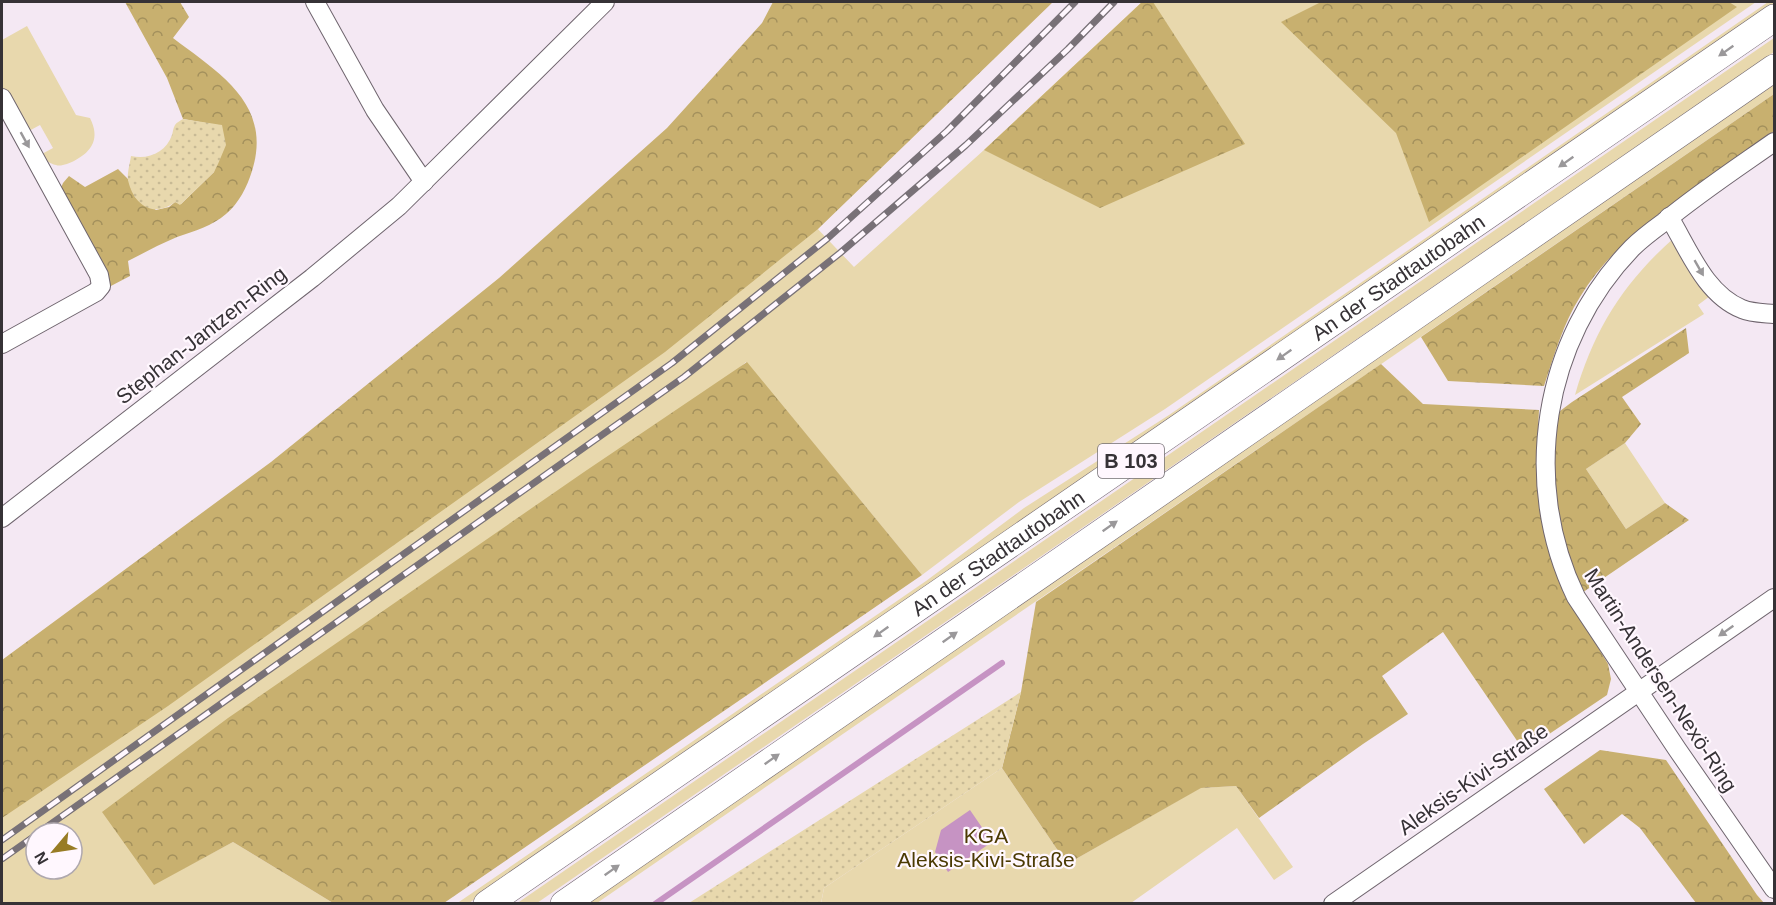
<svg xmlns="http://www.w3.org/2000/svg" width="1776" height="905" font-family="Arial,sans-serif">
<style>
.green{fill:#e8d8ad;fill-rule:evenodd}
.forest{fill:url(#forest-crowns)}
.park{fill:url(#park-dots)}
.water{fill:#c693c3}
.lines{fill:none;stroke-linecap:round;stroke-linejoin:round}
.stream{stroke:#c693c3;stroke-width:6}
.minor-casing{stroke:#6f656e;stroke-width:20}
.highway-casing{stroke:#6f656e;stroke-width:28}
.minor{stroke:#fff;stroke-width:18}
.highway{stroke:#fff;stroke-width:27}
.rail-casing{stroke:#787177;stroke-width:7}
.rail{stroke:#fff7fe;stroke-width:4.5;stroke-dasharray:14;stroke-linecap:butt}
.oneway{fill:#9a989a}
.labels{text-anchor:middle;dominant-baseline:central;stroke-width:4.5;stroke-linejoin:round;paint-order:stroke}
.shield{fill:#fff7fe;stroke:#726d72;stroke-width:1.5}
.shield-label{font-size:20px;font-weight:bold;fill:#363236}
.street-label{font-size:21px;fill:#363236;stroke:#fff7fe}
.park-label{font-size:21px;fill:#4b3a03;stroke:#fff7fe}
</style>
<defs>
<pattern id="forest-crowns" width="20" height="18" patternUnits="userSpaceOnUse" patternTransform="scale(1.5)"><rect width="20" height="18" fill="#c8b06f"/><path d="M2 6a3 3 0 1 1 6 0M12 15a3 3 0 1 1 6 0" fill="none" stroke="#a3905c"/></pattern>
<pattern id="park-dots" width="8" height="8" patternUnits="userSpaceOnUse" patternTransform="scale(1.5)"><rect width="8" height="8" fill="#e8d8ad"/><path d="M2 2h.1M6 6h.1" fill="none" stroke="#c8ba95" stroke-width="1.8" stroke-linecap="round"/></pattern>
</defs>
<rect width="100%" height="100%" fill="#f4e8f3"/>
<g class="green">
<path d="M 1142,2 L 1756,2 L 1165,409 L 1019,502 L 922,575 L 746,362 L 154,884 L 233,842 L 333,903 L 2,904 L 2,679 L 774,183 L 854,267 L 984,150 ZM 36,833 L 72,833 L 72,869 L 36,869 Z"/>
<path d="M 1768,2 L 1774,2 L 1774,4 L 469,903 L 456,904 L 926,581 L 1024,508 L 1169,415 Z"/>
<path d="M 27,26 L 76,115 L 90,118 C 100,138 93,151 74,161 C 69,163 61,167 56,165 C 50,164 44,159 40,155 L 53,148 L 40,125 L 27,132 L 2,86 L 2,40 Z"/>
<path d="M 1774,38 L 1774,52 L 537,903 L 516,904 Z"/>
<path d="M 1774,83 L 1774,94 L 597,903 L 582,904 Z"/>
<path d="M 1675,237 L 1710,296 L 1698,305 L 1704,314 L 1575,395 C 1594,329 1624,282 1675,237 Z"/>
<path d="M 1625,443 L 1665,503 L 1626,529 L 1586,469 Z"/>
<path d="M 1002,768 L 1067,864 L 1200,788 L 1236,786 L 1293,867 L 1274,880 L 1237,828 L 1131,903 L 821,904 L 824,888 Z"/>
</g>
<g class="forest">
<path d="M 125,2 L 180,2 L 189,17 L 173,38 C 219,73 273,104 252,171 C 247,187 239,203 226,214 C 212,226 195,231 177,237 C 160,244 144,253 128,261 L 130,276 L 109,287 L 60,190 L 63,183 L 69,176 L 85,187 L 118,169 L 128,179 L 135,197 L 156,210 L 169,207 L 175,202 L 181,204 L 214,172 L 222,126 L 183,119 L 167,78 Z"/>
<path d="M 773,2 L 1053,2 L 818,229 L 665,352 L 168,706 L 2,818 L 2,660 L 271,462 L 499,278 L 667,128 L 762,23 Z"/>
<path d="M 1142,2 L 1153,2 L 1245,144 L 1100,208 L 984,150 Z"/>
<path d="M 1321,2 L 1729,2 L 1737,7 L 1429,222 L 1396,133 L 1281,22 Z"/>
<path d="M 1774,94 L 1774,131 C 1745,151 1717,172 1688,192 C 1648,222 1606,253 1580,297 C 1563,324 1554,356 1544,386 L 1448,381 L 1421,337 Z"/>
<path d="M 1686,328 L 1689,353 L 1622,397 L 1641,424 L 1625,443 L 1586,469 L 1626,529 L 1665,503 L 1689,520 L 1576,597 L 1564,572 L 1548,420 L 1572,402 Z"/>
<path d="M 747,362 L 922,575 L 444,903 L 333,903 L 233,842 L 154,885 L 102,812 L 228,718 L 584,472 Z"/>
<path d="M 1381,364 L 1423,404 L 1539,410 L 1537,450 L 1538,485 L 1570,600 L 1608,664 L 1611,679 L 1607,695 L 1524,751 L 1443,632 L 1382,676 L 1408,714 L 1363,744 L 1259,818 L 1236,786 L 1201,788 L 1067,864 L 1002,768 L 1021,692 L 1036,602 Z"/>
<path d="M 1600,750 L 1666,760 L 1757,895 L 1764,903 L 1696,903 L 1640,828 L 1622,814 L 1584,844 L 1544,789 Z"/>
</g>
<g class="park">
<path d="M 183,119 L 222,125 L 226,145 L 218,164 L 214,172 L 180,205 L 175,202 C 153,219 133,204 128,180 C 127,173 130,163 131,156 C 149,160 166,152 172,135 C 173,132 173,128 175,125 C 177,122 180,121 183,119 Z"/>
<path d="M 1021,692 L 1002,768 L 824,888 L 821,903 L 689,903 Z"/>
</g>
<path class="water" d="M 970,810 L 992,842 L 948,872 L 935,852 L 941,830 Z"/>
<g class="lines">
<path class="stream" d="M 655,904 L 1002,663"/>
<g class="minor-casing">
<g id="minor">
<path d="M 315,2 L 375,110 L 424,182"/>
<path d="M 2,98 L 99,275 L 101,286 L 96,292 L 2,344"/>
<path d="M 1774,142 C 1737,168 1699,193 1664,222 C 1653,230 1642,238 1632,248 C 1543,340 1520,481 1576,597 L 1677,749 L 1774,889"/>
<path d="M 1669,217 C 1689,250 1705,294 1742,309 C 1751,313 1764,313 1774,314"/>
<path d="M 2,518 L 312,278 L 399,206 L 605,2"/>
<path d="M 1333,904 L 1774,598"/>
</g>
</g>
<g class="highway-casing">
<g id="highway">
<path id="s1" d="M 487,904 L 1774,18"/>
<path d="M 564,904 L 1774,68"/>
</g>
</g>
<use href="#minor" class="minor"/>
<use href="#highway" class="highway"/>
<g class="rail-casing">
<g id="rail">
<path d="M 38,833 L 684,377 L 840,253 L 966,145 L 1068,49 L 1114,2"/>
<path d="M 2,840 L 672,363 L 828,238 L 947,131 L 1075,2"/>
<path d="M 2,859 L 36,835"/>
</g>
</g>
<use href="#rail" class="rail"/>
</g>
<defs><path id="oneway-solid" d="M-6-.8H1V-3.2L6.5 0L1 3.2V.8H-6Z" transform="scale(1.5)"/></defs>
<g class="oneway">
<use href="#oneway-solid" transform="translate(1726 51) rotate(145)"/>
<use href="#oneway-solid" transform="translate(25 140) rotate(61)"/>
<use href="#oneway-solid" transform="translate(1566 162) rotate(145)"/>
<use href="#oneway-solid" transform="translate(1699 268) rotate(60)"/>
<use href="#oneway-solid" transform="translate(1284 355) rotate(145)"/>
<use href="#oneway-solid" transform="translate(1110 526) rotate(-35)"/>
<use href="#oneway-solid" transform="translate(1726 631) rotate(145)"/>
<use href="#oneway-solid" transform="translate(881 632) rotate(145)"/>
<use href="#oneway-solid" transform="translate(950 637) rotate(-35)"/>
<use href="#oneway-solid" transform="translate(772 759) rotate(-35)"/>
<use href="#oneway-solid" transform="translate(612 870) rotate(-35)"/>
</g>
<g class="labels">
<rect class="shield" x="1098" y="444" width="66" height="34" rx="4.5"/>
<g class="shield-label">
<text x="1131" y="461">B 103</text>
</g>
<g class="street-label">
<text stroke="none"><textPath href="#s1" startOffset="1106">An der Stadtautobahn</textPath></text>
<text transform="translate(201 335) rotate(-38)">Stephan-Jantzen-Ring</text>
<text stroke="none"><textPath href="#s1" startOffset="620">An der Stadtautobahn</textPath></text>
<text transform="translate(1661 680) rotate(57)">Martin-Andersen-Nexö-Ring</text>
<text transform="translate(1473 779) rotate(-35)">Aleksis-Kivi-Straße</text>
</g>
<g class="park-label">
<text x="986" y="835">KGA<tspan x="986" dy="24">Aleksis-Kivi-Straße</tspan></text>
</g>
</g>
<rect width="1776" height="905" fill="none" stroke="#363236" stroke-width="6"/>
<g transform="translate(54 851) rotate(241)"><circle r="28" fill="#fff7fe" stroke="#afa8ae" stroke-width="1.5"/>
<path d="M0-4.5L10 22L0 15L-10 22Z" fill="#987c25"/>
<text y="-9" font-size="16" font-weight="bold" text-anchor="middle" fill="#363236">N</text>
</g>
</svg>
